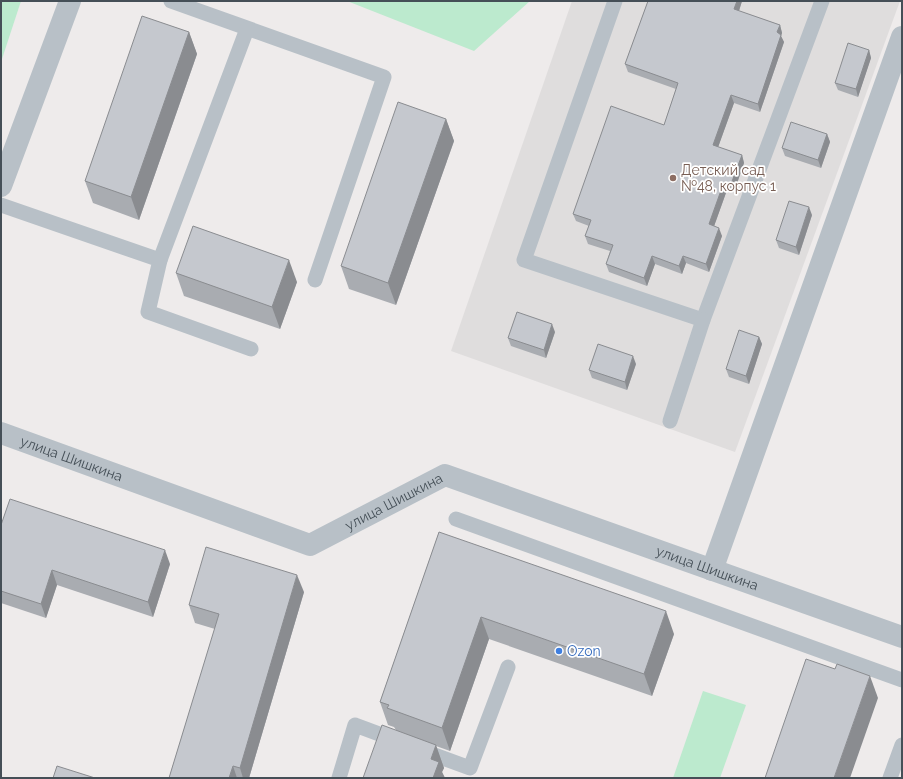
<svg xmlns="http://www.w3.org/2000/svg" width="903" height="779" font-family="Raleway,sans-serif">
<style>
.education{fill:#dfdddd}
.green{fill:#bceace}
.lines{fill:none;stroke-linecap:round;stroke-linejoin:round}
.lane{stroke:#b8c0c7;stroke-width:15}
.street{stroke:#b8c0c7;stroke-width:22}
.wall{fill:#a9acb1}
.shaded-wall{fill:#8a8c90}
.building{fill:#c5c8ce;stroke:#8a8c90}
.education-dot{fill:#8d6e63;stroke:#fff;stroke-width:1.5}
.shop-dot{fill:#3f7fe0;stroke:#fff;stroke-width:1.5}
.labels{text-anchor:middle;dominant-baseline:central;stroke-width:3.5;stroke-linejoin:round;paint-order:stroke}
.education-label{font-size:14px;fill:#785e54;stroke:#fff;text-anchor:start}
.street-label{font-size:14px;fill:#454f57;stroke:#fff}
.shop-label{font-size:14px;fill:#366cbe;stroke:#fff;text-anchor:start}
</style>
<rect width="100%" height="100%" fill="#eeebeb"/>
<path class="education" d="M 572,1 L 900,1 L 735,452 L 451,351 Z"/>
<g class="green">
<path d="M 1,1 L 21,1 L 1,62 Z"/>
<path d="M 347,1 L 530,1 L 474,51 Z"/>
<path d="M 703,691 L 746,705 L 720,778 L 673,778 Z"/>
</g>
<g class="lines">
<g class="lane">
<path d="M 171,1 L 384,77 L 315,280"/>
<path d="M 615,1 L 524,260 L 703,320 L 822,1"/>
<path d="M 1,205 L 160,260 L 148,312 L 251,349"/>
<path d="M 160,260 L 247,29"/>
<path d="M 670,421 L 703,320"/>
<path d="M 456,519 L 902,680"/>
<path d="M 421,750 L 470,768 L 508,667"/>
<path d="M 339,778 L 355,725 L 398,741"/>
<path d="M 890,778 L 902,745"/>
</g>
<g class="street">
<path d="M 1,186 L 70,1"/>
<path id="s1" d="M 1,433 L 310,545 L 445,475 L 902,637"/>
<path d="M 712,570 L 902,37"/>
</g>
</g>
<g class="wall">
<path d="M 648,1 L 742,1 L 739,11 L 780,25 L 782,33 L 781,36 L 784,42 L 760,112 L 734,103 L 718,147 L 742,155 L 744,163 L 734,192 L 727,190 L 714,226 L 722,236 L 709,272 L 686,263 L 682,274 L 655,264 L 647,286 L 609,272 L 606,264 L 610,251 L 588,244 L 585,236 L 589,226 L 576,221 L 573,214 L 664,125 L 676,89 L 628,72 L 625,64 Z"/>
<path d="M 189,32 L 197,54 L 139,220 L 93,203 L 85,181 Z"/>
<path d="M 869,50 L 871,58 L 858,97 L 838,90 L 835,83 Z"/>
<path d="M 446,119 L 454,141 L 396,305 L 349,289 L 341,266 Z"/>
<path d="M 827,134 L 830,142 L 821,168 L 785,156 L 782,148 Z"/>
<path d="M 812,215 L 799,255 L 779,248 L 776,240 Z"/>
<path d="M 176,273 L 297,282 L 280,329 L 184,296 Z"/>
<path d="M 555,332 L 546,358 L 511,346 L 508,338 Z"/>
<path d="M 759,337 L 762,344 L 749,384 L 729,377 L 726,369 Z"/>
<path d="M 636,364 L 627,390 L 592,378 L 589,370 Z"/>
<path d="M 1,525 L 170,564 L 153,617 L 57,585 L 46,618 L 1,603 Z"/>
<path d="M 439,532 L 674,634 L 652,696 L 489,639 L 450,751 L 436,746 L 444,768 L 442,772 L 445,778 L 363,778 L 396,730 L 394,727 L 388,725 L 380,702 Z"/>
<path d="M 304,592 L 249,778 L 169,778 L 215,629 L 195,623 L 189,605 Z"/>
</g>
<g class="shaded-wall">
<path d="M 737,1 L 742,1 L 737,17 L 734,9 Z"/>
<path d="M 780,25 L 782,33 L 781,36 L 784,42 L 760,112 L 758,104 L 777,32 Z"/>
<path d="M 189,32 L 197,54 L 139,220 L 131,197 Z"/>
<path d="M 869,50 L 871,58 L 858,97 L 856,89 Z"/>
<path d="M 731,95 L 734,103 L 716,153 L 713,145 Z"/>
<path d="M 446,119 L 454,141 L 396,305 L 388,283 Z"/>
<path d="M 827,134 L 830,142 L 821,168 L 818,160 Z"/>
<path d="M 742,155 L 744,163 L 734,192 L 731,184 Z"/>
<path d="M 724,182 L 727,190 L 712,232 L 709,224 Z"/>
<path d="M 809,207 L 812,215 L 799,255 L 796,247 Z"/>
<path d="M 719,228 L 722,236 L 709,272 L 706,264 Z"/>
<path d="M 652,256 L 655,264 L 647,286 L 644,278 Z"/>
<path d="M 683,256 L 686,263 L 682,274 L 679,266 Z"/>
<path d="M 289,260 L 297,282 L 280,329 L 272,307 Z"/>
<path d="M 552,324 L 555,332 L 546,358 L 544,350 Z"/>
<path d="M 759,337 L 762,344 L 749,384 L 746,376 Z"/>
<path d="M 633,356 L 636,364 L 627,390 L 625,382 Z"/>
<path d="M 165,550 L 170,564 L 153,617 L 148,602 Z"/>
<path d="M 52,570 L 57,585 L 46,618 L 41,604 Z"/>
<path d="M 297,575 L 304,592 L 249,778 L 243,778 L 240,768 Z"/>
<path d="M 666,611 L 674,634 L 652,696 L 644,674 Z"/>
<path d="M 481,617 L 489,639 L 450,751 L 442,728 Z"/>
<path d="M 870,676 L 878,698 L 850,778 L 834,778 Z"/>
<path d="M 436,745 L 444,768 L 442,772 L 445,778 L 433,778 L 431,759 Z"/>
<path d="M 233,766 L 237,778 L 229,778 Z"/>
</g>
<g class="building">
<path d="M 648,1 L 737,1 L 734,9 L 780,25 L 777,32 L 781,35 L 758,104 L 731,95 L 713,145 L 742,155 L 731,184 L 724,182 L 709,224 L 719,228 L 706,264 L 683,256 L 679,266 L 652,256 L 644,278 L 606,264 L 613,245 L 585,236 L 591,220 L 573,214 L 611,106 L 664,125 L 678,83 L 625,64 Z"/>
<path d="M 142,16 L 189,32 L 131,197 L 85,181 Z"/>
<path d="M 848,43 L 869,50 L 856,89 L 835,83 Z"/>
<path d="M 398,102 L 446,119 L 388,283 L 341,266 Z"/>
<path d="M 791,122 L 827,134 L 818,160 L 782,148 Z"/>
<path d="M 789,201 L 809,207 L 796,247 L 776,240 Z"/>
<path d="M 193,226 L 289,260 L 272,307 L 176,273 Z"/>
<path d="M 517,312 L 552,324 L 544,350 L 508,338 Z"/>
<path d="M 739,330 L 759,337 L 746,376 L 726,369 Z"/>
<path d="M 598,344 L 633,356 L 625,382 L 589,370 Z"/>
<path d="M 10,499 L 165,550 L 148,602 L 52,570 L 41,604 L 1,591 L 1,525 Z"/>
<path d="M 439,532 L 666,611 L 644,674 L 481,617 L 442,728 L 387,708 L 389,705 L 380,702 Z"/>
<path d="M 206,547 L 297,575 L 240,768 L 233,766 L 229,778 L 169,778 L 219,614 L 189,605 Z"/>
<path d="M 806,659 L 835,669 L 837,664 L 870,676 L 834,778 L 765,778 Z"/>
<path d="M 382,725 L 436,745 L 431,759 L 439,762 L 433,778 L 363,778 Z"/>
<path d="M 57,766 L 95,778 L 53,778 Z"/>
</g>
<circle class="education-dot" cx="673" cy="178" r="4"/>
<circle class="shop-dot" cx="559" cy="651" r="4"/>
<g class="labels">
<g class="education-label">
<text x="681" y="170">Детский сад<tspan x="681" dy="16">№48, корпус 1</tspan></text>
</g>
<g class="street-label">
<text stroke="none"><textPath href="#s1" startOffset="75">улица Шишкина</textPath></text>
<text stroke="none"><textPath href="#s1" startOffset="423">улица Шишкина</textPath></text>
<text stroke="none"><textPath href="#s1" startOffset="759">улица Шишкина</textPath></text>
</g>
<g class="shop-label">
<text x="567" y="651">Ozon</text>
</g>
</g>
<rect width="903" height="779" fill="none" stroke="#454f57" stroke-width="4"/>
</svg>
